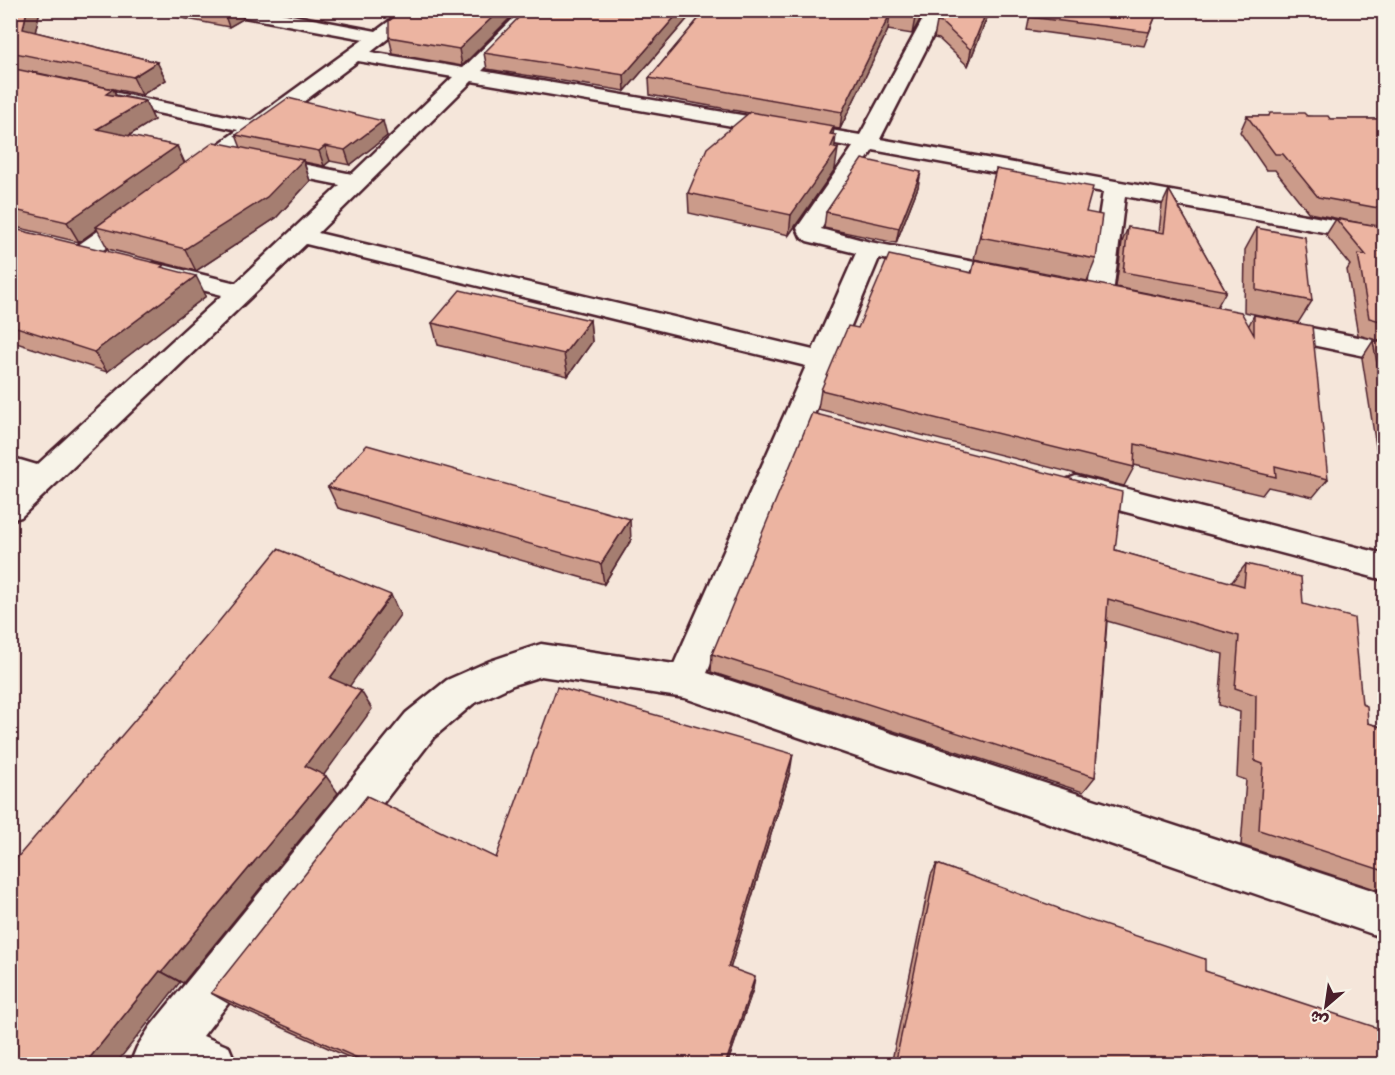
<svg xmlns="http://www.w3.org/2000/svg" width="1395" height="1075" font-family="Itim,'Playpen Sans Arabic',sans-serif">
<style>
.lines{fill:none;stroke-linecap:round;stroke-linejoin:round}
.minor-casing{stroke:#4a1f2b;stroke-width:5}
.minor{fill:#f7f3e8;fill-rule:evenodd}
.wall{fill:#cb9b8a;stroke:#4a1f2b;stroke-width:1.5}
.shaded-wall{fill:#a57e71;stroke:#4a1f2b;stroke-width:1.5}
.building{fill:#ecb4a1;stroke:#4a1f2b;stroke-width:1.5}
</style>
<rect width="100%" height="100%" fill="#f5e6da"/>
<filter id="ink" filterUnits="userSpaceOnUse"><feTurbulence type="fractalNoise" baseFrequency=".0167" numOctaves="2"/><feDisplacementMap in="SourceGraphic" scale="12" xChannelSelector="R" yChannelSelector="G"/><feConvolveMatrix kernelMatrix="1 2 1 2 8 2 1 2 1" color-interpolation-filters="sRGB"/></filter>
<g filter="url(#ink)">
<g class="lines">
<g class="minor-casing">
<g id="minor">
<path d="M 225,10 L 265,10 L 376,31 L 404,10 L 424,10 L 371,52 L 463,68 L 522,10 L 541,10 L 482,71 L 860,135 L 928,10 L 946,10 L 880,139 L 1384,229 L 1384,243 L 1125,196 L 1113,294 L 1109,300 L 1100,302 L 1091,300 L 1087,294 L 1103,192 L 873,150 L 821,229 L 870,242 L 1016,270 L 1025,273 L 1029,278 L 1025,283 L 1016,286 L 879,258 L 707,673 L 1384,894 L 1384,938 L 685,698 L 541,676 L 513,685 L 473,704 L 434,737 L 203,1036 L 229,1047 L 236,1064 L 130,1064 L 137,1047 L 150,1027 L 406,713 L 447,680 L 490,661 L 541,644 L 674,664 L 806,366 L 306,244 L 21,517 L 10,520 L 10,489 L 18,482 L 10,480 L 10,457 L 37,465 L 222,295 L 146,276 L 142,271 L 146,266 L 155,263 L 236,283 L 340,185 L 255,168 L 252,163 L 255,158 L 263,156 L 352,174 L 453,77 L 358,61 L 204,176 L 196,178 L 188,176 L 185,171 L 188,166 L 238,130 L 96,100 L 93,96 L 96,92 L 103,90 L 251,121 L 364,39 L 233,15 ZM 472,81 L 853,147 L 797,228 L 801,237 L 807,241 L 856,253 L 813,350 L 318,233 Z"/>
<path d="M 140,205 L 148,207 L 152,212 L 148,217 L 92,258 L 83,260 L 74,258 L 71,253 L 74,248 L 132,207 Z"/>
<path d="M 1269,320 L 1384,342 L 1384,360 L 1260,334 L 1256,328 L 1260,322 Z"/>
<path d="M 1076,476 L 1384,554 L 1384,580 L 1065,496 L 1060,488 L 1065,480 Z"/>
</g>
</g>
<use href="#minor" class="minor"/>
</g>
<g class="wall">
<path d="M 10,10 L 40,10 L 35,32 L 157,62 L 166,80 L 142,95 L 28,71 L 113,89 L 116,95 L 145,101 L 154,120 L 128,136 L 177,146 L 185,163 L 241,148 L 236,135 L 387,136 L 350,165 L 330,161 L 324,166 L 304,162 L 310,181 L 276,218 L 196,271 L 108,249 L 97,229 L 79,242 L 11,226 Z"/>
<path d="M 139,10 L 240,10 L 243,19 L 229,27 Z"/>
<path d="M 403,10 L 518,10 L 462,66 L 393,54 L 389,37 Z"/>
<path d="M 695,10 L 625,91 L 487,69 L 484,53 Z"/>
<path d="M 706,10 L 925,10 L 912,34 L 888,30 L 840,129 L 834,128 L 833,135 L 835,169 L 789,235 L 689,213 L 688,193 L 749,113 L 650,95 L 649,78 Z"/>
<path d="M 990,10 L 968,66 L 939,39 L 934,38 L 937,22 Z"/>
<path d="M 1031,10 L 1158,10 L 1144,46 L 1027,30 Z"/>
<path d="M 1247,116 L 1307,116 L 1330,119 L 1384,119 L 1384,342 L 1358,335 L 1347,270 L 1350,265 L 1326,235 L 1336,219 L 1370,225 L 1309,213 L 1275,170 L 1266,170 L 1240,132 Z"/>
<path d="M 996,169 L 1086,212 L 1096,259 L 1087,281 L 974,259 Z"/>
<path d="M 918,187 L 896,243 L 824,228 L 826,212 Z"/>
<path d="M 1169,190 L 1226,291 L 1217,307 L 1116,287 L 1122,242 L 1128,227 L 1159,232 L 1162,205 Z"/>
<path d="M 10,228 L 165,268 L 206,296 L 107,372 L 10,341 Z"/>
<path d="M 1257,228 L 1312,301 L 1298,323 L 1244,312 L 1245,250 Z"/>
<path d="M 975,260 L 1249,325 L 1254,315 L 1328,479 L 1313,497 L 1268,487 L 1262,495 L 1134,465 L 1134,467 L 1124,486 L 818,409 L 821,390 L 858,328 L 971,273 Z"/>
<path d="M 590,320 L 592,342 L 568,376 L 438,345 L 432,323 Z"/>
<path d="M 1373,341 L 1384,343 L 1384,497 L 1362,358 Z"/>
<path d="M 328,487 L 631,540 L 604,584 L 338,508 Z"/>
<path d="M 1115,550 L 1231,583 L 1246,564 L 1303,604 L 1362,704 L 1368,723 L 1384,728 L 1384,892 L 1241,845 L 1246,780 L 1237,777 L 1240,712 L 1219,705 L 1223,654 L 1107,621 L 1095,777 L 1083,792 L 711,672 L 712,654 Z"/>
<path d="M 790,772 L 730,968 L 753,989 L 727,1065 L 366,1065 L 230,1004 L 211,993 L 496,858 Z"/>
<path d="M 937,864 L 1059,910 L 1205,971 L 1384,1065 L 891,1065 L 931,875 Z"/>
</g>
<g class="shaded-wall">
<path d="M 27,10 L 40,10 L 32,47 L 23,29 Z"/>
<path d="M 223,10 L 240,10 L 243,19 L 229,27 Z"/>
<path d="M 500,10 L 518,10 L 462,66 L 459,49 Z"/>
<path d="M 681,10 L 695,10 L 625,91 L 624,75 Z"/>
<path d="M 919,10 L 925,10 L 912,34 L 915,18 Z"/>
<path d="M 987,10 L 990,10 L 968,66 L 971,50 Z"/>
<path d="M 890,14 L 888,30 L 840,129 L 842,112 Z"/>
<path d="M 157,62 L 166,80 L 142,95 L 133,77 Z"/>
<path d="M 113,89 L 122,108 L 106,94 Z"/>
<path d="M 145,101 L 154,120 L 107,149 L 97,129 Z"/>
<path d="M 383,121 L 387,136 L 350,165 L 345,150 Z"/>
<path d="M 834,126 L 832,144 L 836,135 L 834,154 L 838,149 L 835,169 L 789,235 L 791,215 Z"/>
<path d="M 177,146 L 185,165 L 96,227 L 97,229 L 79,242 L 67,222 Z"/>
<path d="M 325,146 L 330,161 L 324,166 L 319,151 Z"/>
<path d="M 303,160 L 310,181 L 276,218 L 196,271 L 185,249 Z"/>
<path d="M 921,172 L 918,187 L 896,243 L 899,228 Z"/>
<path d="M 196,276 L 206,296 L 107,372 L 94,352 Z"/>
<path d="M 590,320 L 592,342 L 568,376 L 564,354 Z"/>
<path d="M 630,519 L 631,540 L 604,584 L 601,564 Z"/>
<path d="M 391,595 L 400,615 L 342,697 L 330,678 Z"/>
<path d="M 361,691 L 372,709 L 318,783 L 305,766 Z"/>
<path d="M 793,754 L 790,772 L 727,979 L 728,967 Z"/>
<path d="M 326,776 L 338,793 L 183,983 L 162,972 Z"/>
<path d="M 160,971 L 180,982 L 115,1065 L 84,1065 Z"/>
<path d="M 755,977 L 753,989 L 727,1065 L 725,1065 Z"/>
</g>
<g class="building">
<path d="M 10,10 L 27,10 L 23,29 L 157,62 L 133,77 L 10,52 Z"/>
<path d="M 403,10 L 500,10 L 459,49 L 389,37 L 389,21 Z"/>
<path d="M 526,10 L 681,10 L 624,75 L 484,53 Z"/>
<path d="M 706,10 L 919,10 L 915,18 L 890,14 L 842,112 L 649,78 Z"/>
<path d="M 942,10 L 987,10 L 971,50 L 942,23 L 937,22 Z"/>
<path d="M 1032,10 L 1158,10 L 1149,32 L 1030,17 Z"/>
<path d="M 10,68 L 113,89 L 106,94 L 145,101 L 97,129 L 177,146 L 67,222 L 10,209 Z"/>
<path d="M 288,98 L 383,121 L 345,150 L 325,146 L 319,151 L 236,135 Z"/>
<path d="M 750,112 L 834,126 L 830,134 L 836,135 L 831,147 L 838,149 L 791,215 L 688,193 L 707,148 Z"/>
<path d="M 1270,113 L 1304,113 L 1307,116 L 1328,116 L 1330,119 L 1384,119 L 1384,209 L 1318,197 L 1283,154 L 1275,154 L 1247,116 L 1269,116 Z"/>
<path d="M 214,142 L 303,160 L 267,197 L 185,249 L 96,227 Z"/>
<path d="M 862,159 L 921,172 L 899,228 L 826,212 Z"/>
<path d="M 996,169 L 1093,187 L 1086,212 L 1102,215 L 1096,259 L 980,237 Z"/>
<path d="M 1169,190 L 1226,291 L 1123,272 L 1128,227 L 1164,233 Z"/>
<path d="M 1336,219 L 1384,227 L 1384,322 L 1369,318 L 1358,254 L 1366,255 Z"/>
<path d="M 10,228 L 164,265 L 161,267 L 196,276 L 94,352 L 10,325 Z"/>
<path d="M 1257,228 L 1305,237 L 1312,301 L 1256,290 Z"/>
<path d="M 889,255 L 972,273 L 975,260 L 1241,312 L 1254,335 L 1254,315 L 1312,326 L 1328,479 L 1275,466 L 1276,477 L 1135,444 L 1134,467 L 821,390 L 848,326 L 858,328 Z"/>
<path d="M 460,290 L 590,320 L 564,354 L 432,323 Z"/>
<path d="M 1373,341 L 1384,343 L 1384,403 Z"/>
<path d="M 812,413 L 1122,492 L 1115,550 L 1244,586 L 1246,564 L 1301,577 L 1303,604 L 1354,618 L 1362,704 L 1367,706 L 1368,723 L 1384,728 L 1384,871 L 1259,830 L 1263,764 L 1255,761 L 1256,695 L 1235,688 L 1239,636 L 1108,599 L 1095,777 L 712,654 Z"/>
<path d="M 367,445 L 630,519 L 601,564 L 328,487 Z"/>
<path d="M 278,549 L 391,595 L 330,678 L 361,691 L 305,766 L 326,776 L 162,972 L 160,971 L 84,1065 L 10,1065 L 10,866 L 212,630 Z"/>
<path d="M 557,687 L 793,754 L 728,967 L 755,977 L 725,1065 L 373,1065 L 211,993 L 367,796 L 496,858 Z"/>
<path d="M 937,864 L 1058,908 L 1059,910 L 1205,959 L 1205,971 L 1384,1030 L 1384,1065 L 1220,1065 L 1204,1059 L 1204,1065 L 895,1065 Z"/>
</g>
</g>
<rect width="1395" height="1075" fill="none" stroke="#f7f3e8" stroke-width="36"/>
<rect x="18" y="18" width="1359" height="1039" fill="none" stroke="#4a1f2b" stroke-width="2" filter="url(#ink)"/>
<g transform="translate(1326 1006) rotate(209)" stroke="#f7f3e8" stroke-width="4.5" paint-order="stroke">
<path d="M0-4.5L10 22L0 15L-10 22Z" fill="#4a1f2b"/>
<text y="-9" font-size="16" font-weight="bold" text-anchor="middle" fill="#4a1f2b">ش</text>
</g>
</svg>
